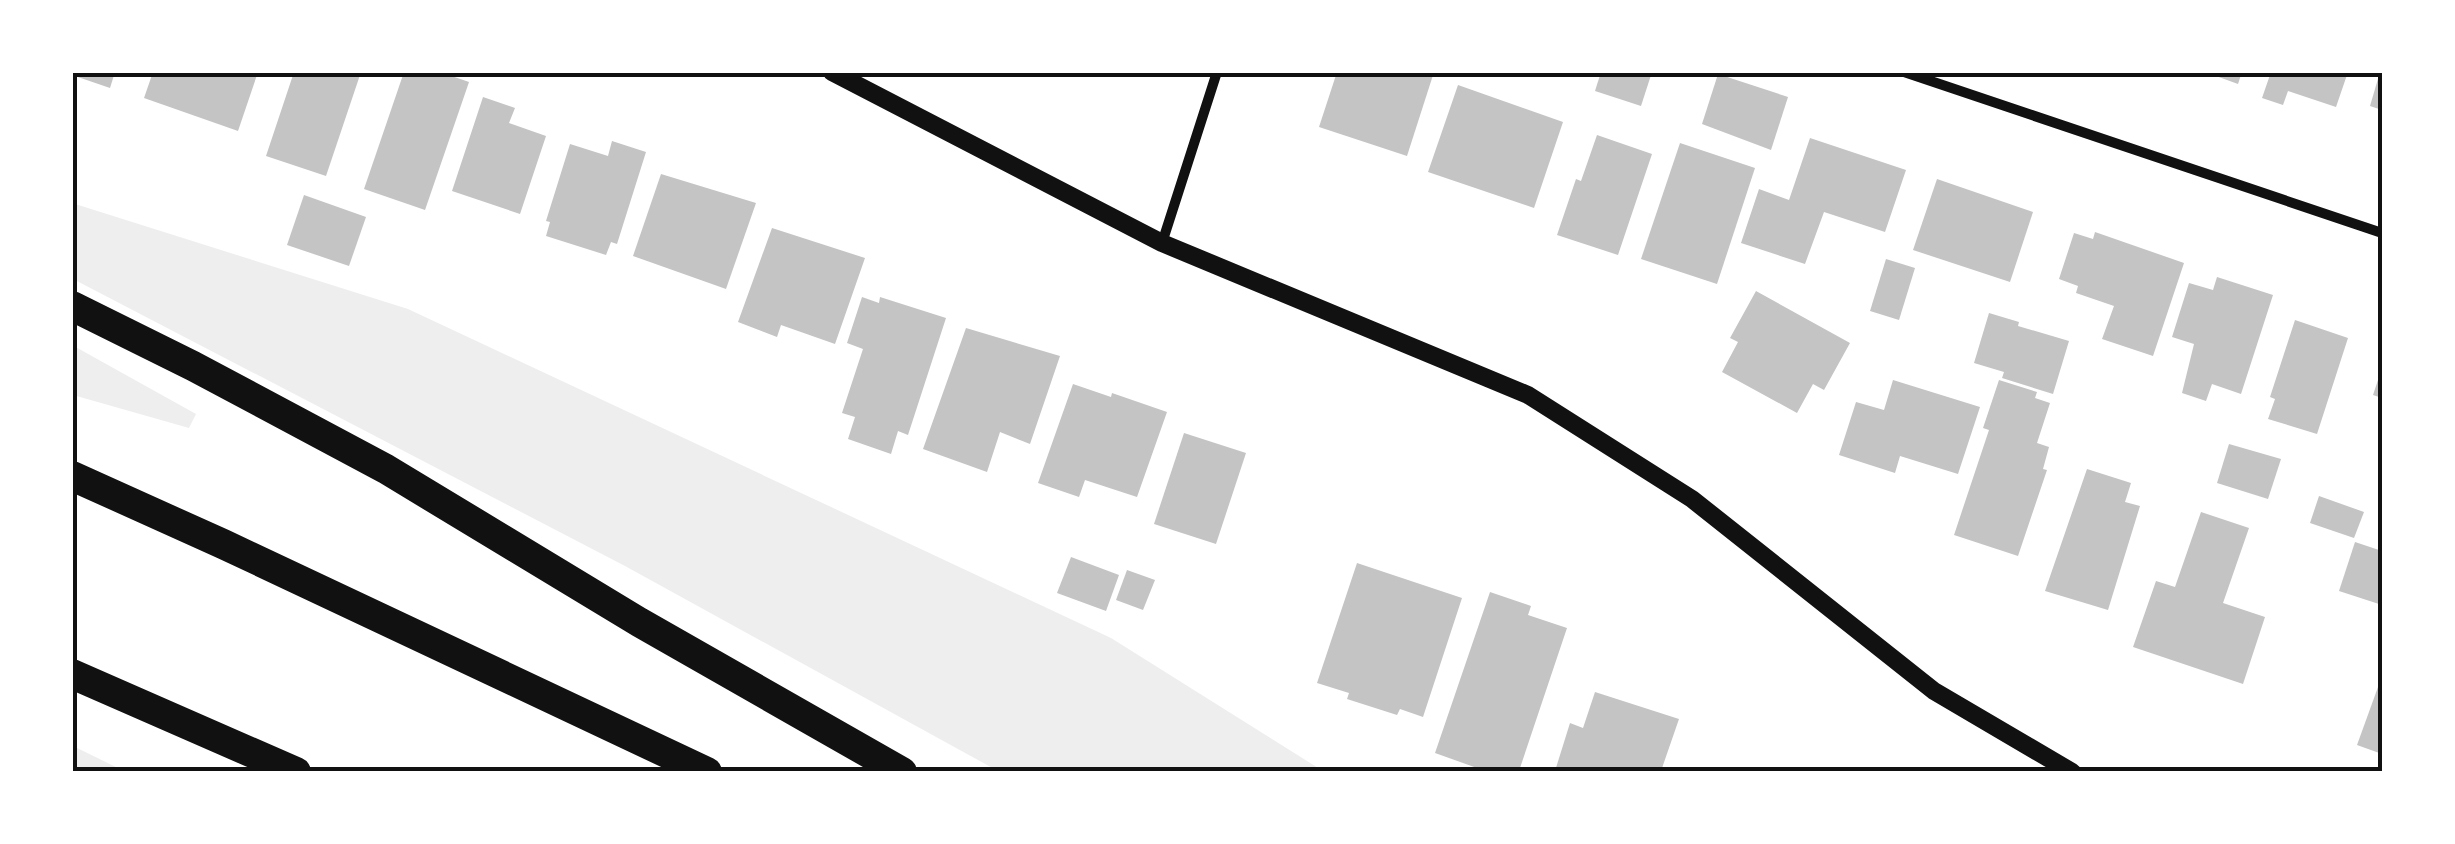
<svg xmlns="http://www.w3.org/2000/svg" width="2455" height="844" font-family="'DejaVu Sans',sans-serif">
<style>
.green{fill:#eee}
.building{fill:#c4c4c4}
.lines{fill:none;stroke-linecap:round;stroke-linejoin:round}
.minor{stroke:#111;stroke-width:10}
.tertiary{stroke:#111;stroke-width:18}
.motorway{stroke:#111;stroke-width:30}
.neatline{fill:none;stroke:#111;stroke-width:4}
</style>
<rect width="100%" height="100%" fill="#fff"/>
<g class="green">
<path d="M 72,203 L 408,309 L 1111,638 L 1323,771 L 998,771 L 625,566 L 73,279 Z"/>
<path d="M 72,345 L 196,414 L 189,428 L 73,395 Z"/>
<path d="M 72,746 L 73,746 L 124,771 L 73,771 Z"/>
</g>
<g class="building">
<path d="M 72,72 L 115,72 L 110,88 L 72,75 Z"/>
<path d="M 153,72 L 258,72 L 238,131 L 144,98 Z"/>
<path d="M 294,72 L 361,72 L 326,176 L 266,156 Z"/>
<path d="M 404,72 L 440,72 L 469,82 L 425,210 L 364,189 Z"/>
<path d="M 1337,72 L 1434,72 L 1407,156 L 1319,127 Z"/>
<path d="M 1601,72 L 1652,72 L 1641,106 L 1595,91 Z"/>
<path d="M 2205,72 L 2242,72 L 2238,84 Z"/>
<path d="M 2271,72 L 2348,72 L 2336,107 L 2288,91 L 2283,105 L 2262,98 Z"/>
<path d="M 2380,72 L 2382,72 L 2382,110 L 2370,106 Z"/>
<path d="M 1718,74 L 1788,97 L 1771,150 L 1702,124 Z"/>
<path d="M 1458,85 L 1563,122 L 1534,208 L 1428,172 Z"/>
<path d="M 483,97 L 515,108 L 509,123 L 546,136 L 520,214 L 452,191 Z"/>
<path d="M 1597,135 L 1652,154 L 1618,255 L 1557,235 L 1576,179 L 1581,181 Z"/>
<path d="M 1810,138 L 1906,170 L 1885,232 L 1824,212 L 1805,264 L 1741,243 L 1759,189 L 1789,200 Z"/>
<path d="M 612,141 L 646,152 L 617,244 L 611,242 L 606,255 L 546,236 L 550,222 L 546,221 L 570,144 L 608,156 Z"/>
<path d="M 1680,143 L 1755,168 L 1717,284 L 1641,259 Z"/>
<path d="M 661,174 L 756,203 L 726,289 L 633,256 Z"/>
<path d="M 1937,179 L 2033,212 L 2010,282 L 1913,250 Z"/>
<path d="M 304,195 L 366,217 L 349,266 L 287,245 Z"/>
<path d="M 772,228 L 865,258 L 835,344 L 781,325 L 777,337 L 738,322 Z"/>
<path d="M 2095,232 L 2184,263 L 2153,356 L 2102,339 L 2114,306 L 2076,293 L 2078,286 L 2059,279 L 2074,233 L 2093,239 Z"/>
<path d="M 1886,259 L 1915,268 L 1899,320 L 1870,311 Z"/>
<path d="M 2217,277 L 2273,295 L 2241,394 L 2212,384 L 2206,401 L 2182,393 L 2194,344 L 2172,337 L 2189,283 L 2213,290 Z"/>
<path d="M 1756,291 L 1850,343 L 1824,390 L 1813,384 L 1797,413 L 1722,372 L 1738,342 L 1730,338 Z"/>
<path d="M 862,297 L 879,303 L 880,297 L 946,318 L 908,435 L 898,431 L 891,454 L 848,439 L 855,417 L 842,413 L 863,349 L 847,343 Z"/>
<path d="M 1989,313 L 2019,322 L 2018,326 L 2069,341 L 2053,394 L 2002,378 L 2004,372 L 1974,363 Z"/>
<path d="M 2295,320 L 2348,338 L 2317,434 L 2268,419 L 2275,399 L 2270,397 Z"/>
<path d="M 966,328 L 1060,356 L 1030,444 L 1000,432 L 987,472 L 923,449 Z"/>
<path d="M 2382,368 L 2382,398 L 2373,395 Z"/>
<path d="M 1893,380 L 1980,407 L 1958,474 L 1900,456 L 1895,473 L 1839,455 L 1856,402 L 1884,410 Z"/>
<path d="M 1999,380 L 2037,392 L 2035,398 L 2050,403 L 2037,443 L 2049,447 L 2043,469 L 2047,470 L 2018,556 L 1954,535 L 1989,430 L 1983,428 Z"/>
<path d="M 1073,384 L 1111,397 L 1112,393 L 1167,412 L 1137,497 L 1085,480 L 1079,497 L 1038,483 Z"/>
<path d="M 1184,433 L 1246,453 L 1216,544 L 1154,524 Z"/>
<path d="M 2229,444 L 2281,459 L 2268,499 L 2217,483 Z"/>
<path d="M 2087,469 L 2131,483 L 2125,502 L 2140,506 L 2108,610 L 2045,591 Z"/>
<path d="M 2319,496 L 2364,512 L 2354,538 L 2310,523 Z"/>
<path d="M 2201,512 L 2249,528 L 2223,603 L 2265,617 L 2243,684 L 2133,647 L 2156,581 L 2175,587 Z"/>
<path d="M 2355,542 L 2382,551 L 2382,605 L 2339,591 Z"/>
<path d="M 1071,557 L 1119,575 L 1106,611 L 1057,593 Z"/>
<path d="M 1357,563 L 1462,598 L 1423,717 L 1400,709 L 1397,715 L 1347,699 L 1349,693 L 1317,683 Z"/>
<path d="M 1127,570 L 1155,580 L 1143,610 L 1116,600 Z"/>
<path d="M 1490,592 L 1531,606 L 1528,615 L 1567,628 L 1519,771 L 1475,771 L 1477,768 L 1435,753 Z"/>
<path d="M 2382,676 L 2382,754 L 2357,745 Z"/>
<path d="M 1595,692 L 1679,719 L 1661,771 L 1555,771 L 1570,723 L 1583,728 Z"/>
</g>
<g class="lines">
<g class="minor">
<path d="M 1904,72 L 2382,233"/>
<path d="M 1162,243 L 1217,72"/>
</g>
<path class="tertiary" d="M 832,72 L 1162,243 L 1528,395 L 1692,499 L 1934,691 L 2072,772"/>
<g class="motorway">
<path d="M 72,306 L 193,366 L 386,469 L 639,622 L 902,772"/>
<path d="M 72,476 L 223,544 L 707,772"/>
<path d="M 72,674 L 296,772"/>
</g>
</g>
<rect width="2455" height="844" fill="none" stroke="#ffffff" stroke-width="150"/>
<rect x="75" y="75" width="2305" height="694" class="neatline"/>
</svg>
